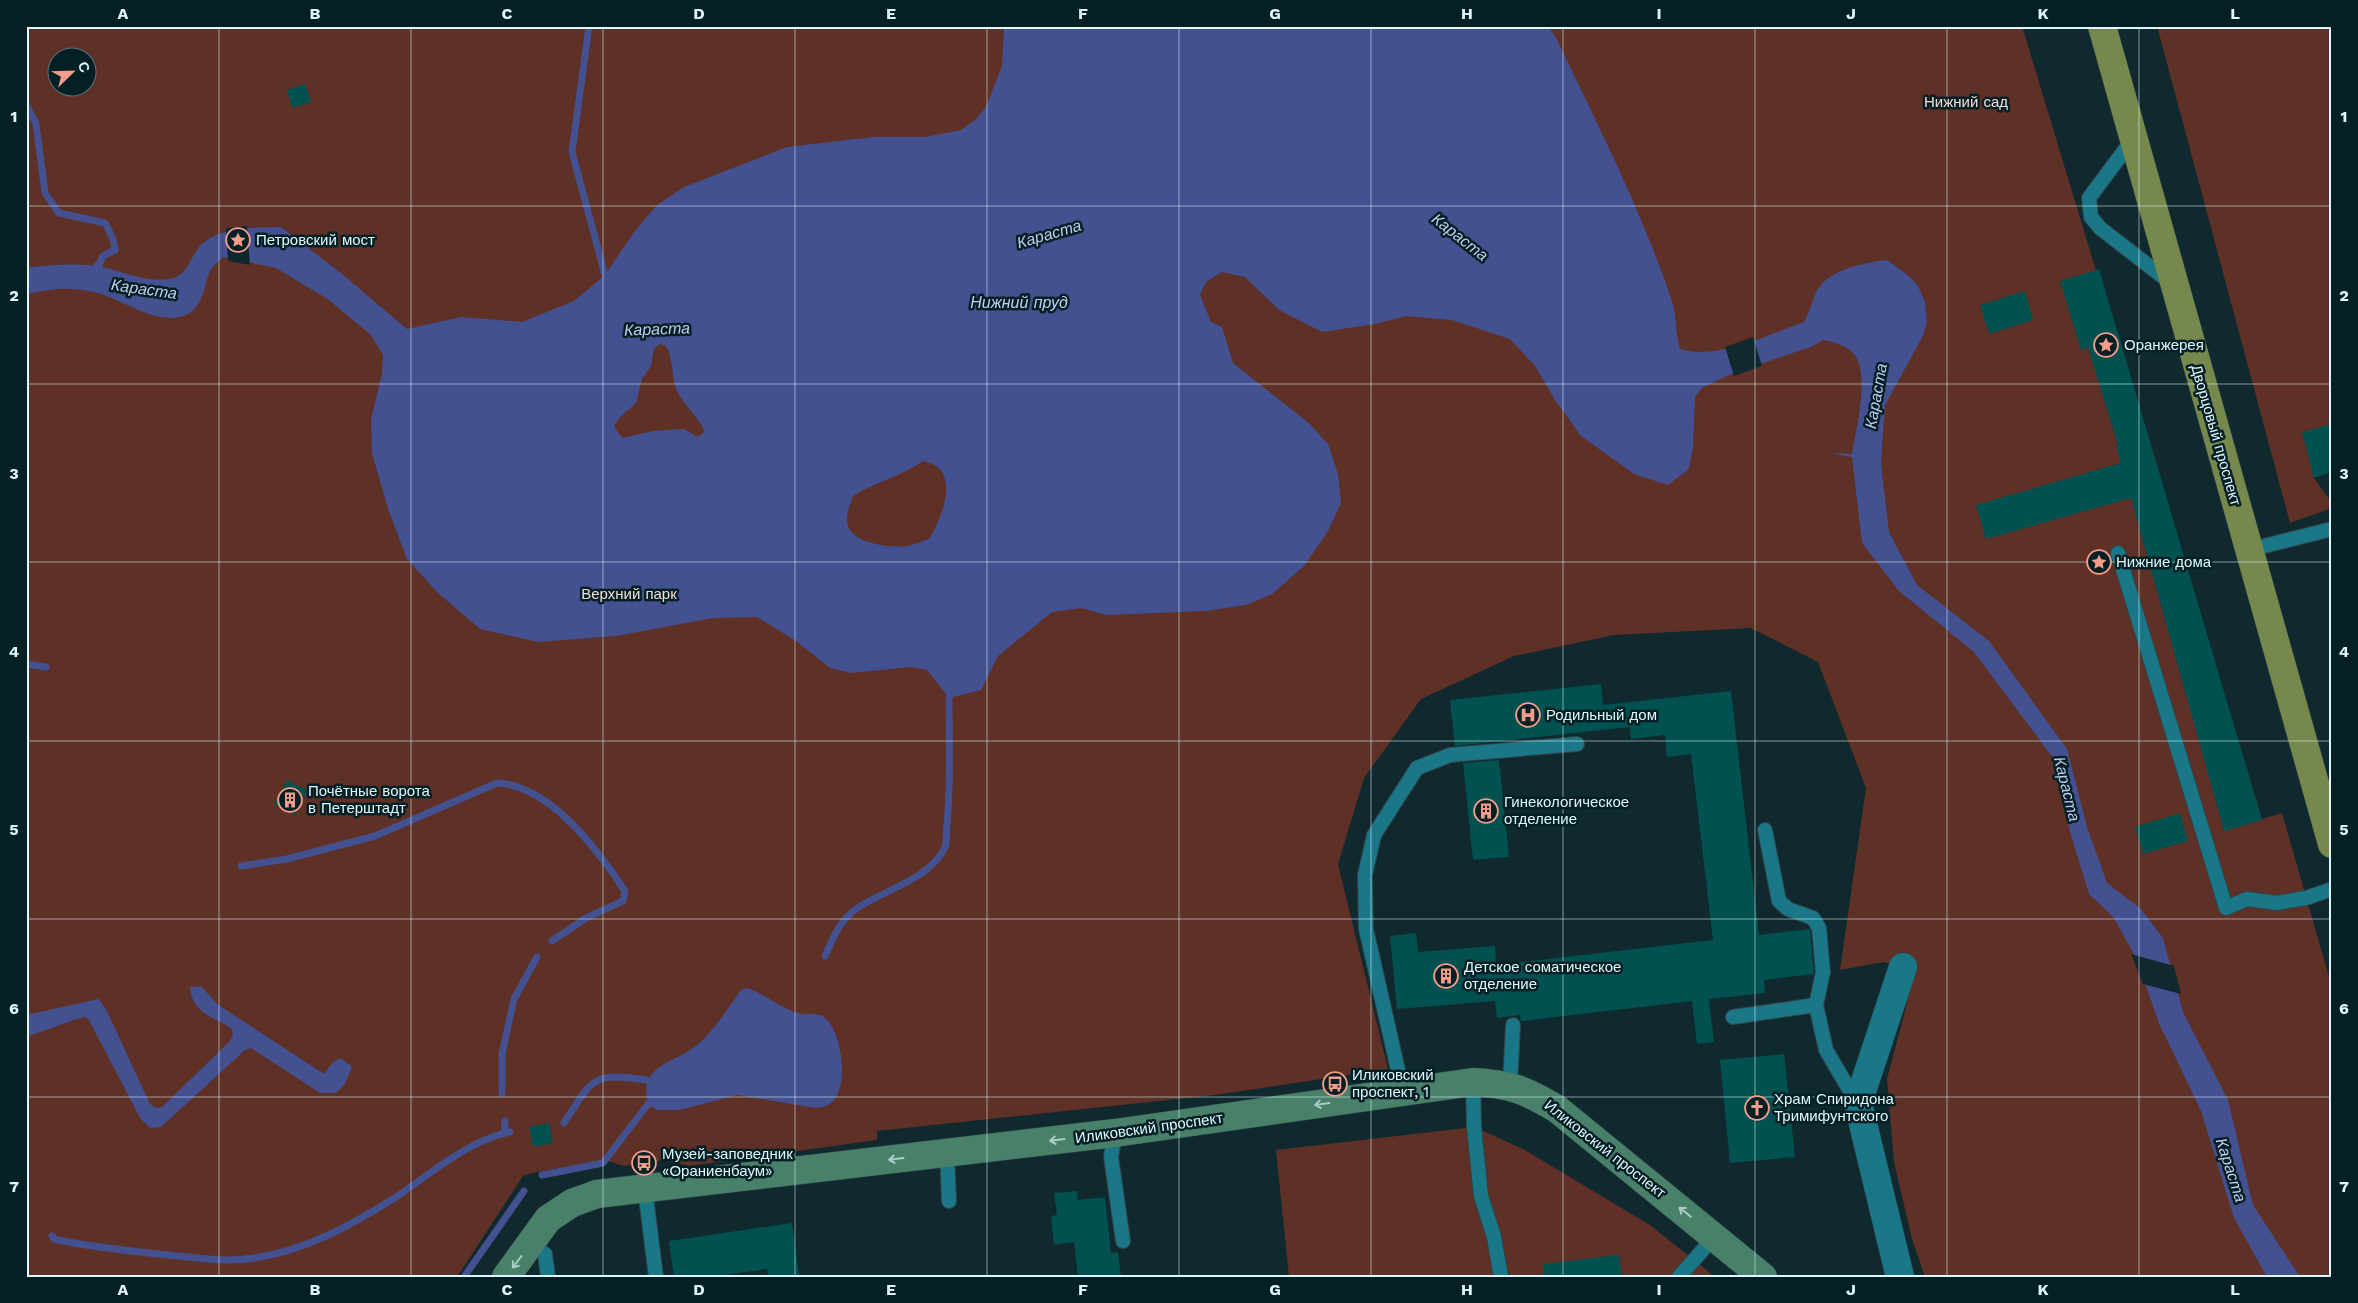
<svg xmlns="http://www.w3.org/2000/svg" width="2358" height="1303" font-family="'Work Sans',sans-serif">
<style>
.green{fill:#5e3026;fill-rule:evenodd}
.water{fill:#435191;fill-rule:evenodd}
.pier{fill:#0f292f}
.lines{fill:none;stroke-linecap:round;stroke-linejoin:round}
.stream{stroke:#435191;stroke-width:7}
.building{fill:#00514f}
.lane-casing{stroke:#314449;stroke-width:16}
.street-casing{stroke:#314449;stroke-width:29}
.secondary-casing{stroke:#314449;stroke-width:29}
.primary-casing{stroke:#314449;stroke-width:29}
.lane{stroke:#1a7787;stroke-width:14}
.street{stroke:#1a7787;stroke-width:28}
.secondary{stroke:#488069;stroke-width:28}
.primary{stroke:#76884b;stroke-width:28}
.oneway{stroke:#aacdc9}
.grid{fill:none;stroke:#dff7fc;stroke-width:1;stroke-opacity:0.55}
.labels{text-anchor:middle;dominant-baseline:central;stroke-width:5;stroke-linejoin:round;paint-order:stroke}
.park-label{font-size:15px;fill:#f3dcd7;stroke:#052025}
.poi-label{font-size:15px;fill:#dff7fc;stroke:#052025;text-anchor:start}
.street-label{font-size:15px;fill:#dff7fc;stroke:#052025}
.water-label{font-size:16px;font-style:italic;fill:#c1ccf2;stroke:#052025}
.neatline{fill:none;stroke:#dff7fc;stroke-width:2}
.grid-label{font-size:16px;text-anchor:middle;font-weight:bold;fill:#dff7fc}
</style>
<rect width="100%" height="100%" fill="#0f292f"/>
<g class="green">
<path d="M 26,26 L 2022,26 L 2262,819 L 2282,813 L 2332,987 L 2332,1277 L 1925,1277 L 1912,1239 L 1894,1162 L 1887,1079 L 1905,1011 L 1913,971 L 1884,962 L 1840,970 L 1866,788 L 1818,662 L 1751,628 L 1614,635 L 1514,656 L 1421,699 L 1364,778 L 1338,864 L 1388,1069 L 1215,1095 L 877,1131 L 877,1140 L 689,1166 L 662,1160 L 624,1166 L 604,1160 L 532,1173 L 523,1176 L 457,1277 L 26,1277 ZM 58,58 L 88,58 L 88,88 L 58,88 Z"/>
<path d="M 2157,26 L 2332,26 L 2332,424 L 2314,478 L 2332,503 L 2332,508 L 2290,523 Z"/>
<path d="M 1474,1127 L 1523,1149 L 1650,1225 L 1715,1277 L 1289,1277 L 1276,1150 Z"/>
</g>
<g class="water">
<path d="M 1004,26 L 1548,26 L 1555,36 C 1597,123 1641,209 1672,301 C 1677,316 1675,333 1680,349 C 1717,361 1769,334 1804,322 C 1809,313 1812,302 1816,292 C 1828,269 1864,263 1887,260 L 1909,276 L 1918,286 L 1925,302 L 1927,321 L 1923,336 L 1885,405 L 1881,464 L 1889,532 L 1917,585 L 1989,641 L 2067,749 L 2087,827 L 2107,883 L 2141,909 L 2163,938 L 2183,1012 L 2228,1100 L 2253,1205 L 2300,1277 L 2267,1277 L 2234,1218 L 2201,1111 L 2159,1023 L 2136,958 L 2114,918 L 2089,894 L 2070,832 L 2053,758 L 1974,652 L 1899,591 L 1862,543 L 1852,457 L 1829,453 L 1852,454 C 1856,429 1869,379 1856,357 C 1850,346 1834,342 1823,340 L 1813,346 L 1731,374 L 1702,388 L 1695,397 L 1693,447 L 1689,469 L 1668,485 L 1634,474 L 1581,436 L 1555,400 L 1535,366 L 1510,339 L 1452,320 L 1406,316 L 1375,324 L 1322,332 L 1279,310 L 1245,277 L 1222,272 L 1206,282 L 1200,295 L 1211,322 L 1222,327 L 1233,363 L 1310,424 L 1328,444 L 1338,474 L 1341,503 L 1328,531 L 1304,566 L 1272,594 L 1246,605 L 1205,611 L 1107,615 L 1081,608 L 1052,612 L 998,656 L 981,690 L 949,698 L 927,670 L 911,667 L 851,673 L 830,668 L 796,641 L 757,617 L 713,618 L 616,636 L 538,642 L 480,629 L 438,593 L 407,559 L 388,509 L 372,453 L 371,419 L 382,374 L 383,355 L 371,335 L 329,300 L 276,268 L 223,257 C 219,261 212,266 210,271 C 204,285 204,305 188,314 C 160,329 121,298 94,292 C 67,286 53,289 26,294 L 26,268 C 49,265 72,263 95,266 C 120,269 142,283 169,279 C 191,276 190,250 207,240 C 228,226 255,228 281,227 L 342,274 L 407,329 L 461,317 L 522,322 L 574,301 L 605,275 L 634,232 L 657,205 L 684,187 L 787,147 L 873,137 L 925,137 L 961,130 L 976,119 L 986,107 L 1002,66 ZM 660,344 L 666,346 C 674,360 671,375 676,389 C 682,403 702,421 704,432 L 698,437 L 684,429 L 653,431 L 622,438 L 614,426 L 620,417 L 636,403 L 642,379 L 651,366 L 654,349 ZM 923,461 C 962,468 943,516 929,539 C 922,541 914,545 907,546 C 891,548 854,544 848,526 C 845,516 850,505 853,496 C 877,481 900,477 923,461 Z"/>
<path d="M 201,986 L 217,1004 L 324,1074 L 333,1062 L 341,1058 L 352,1067 L 345,1084 L 336,1093 L 320,1093 L 251,1048 L 245,1050 L 161,1127 L 150,1128 L 140,1118 L 89,1020 L 85,1017 L 77,1019 L 26,1037 L 26,1015 L 99,999 L 106,1009 L 150,1104 L 156,1108 L 162,1107 L 230,1041 L 233,1035 L 231,1028 C 213,1017 192,1013 190,987 Z"/>
<path d="M 747,988 C 764,993 786,1013 803,1014 C 811,1015 818,1012 825,1018 C 842,1032 849,1085 833,1101 C 829,1106 822,1107 816,1108 L 737,1095 L 680,1110 L 657,1110 L 648,1104 C 647,1096 644,1086 649,1078 C 660,1061 682,1058 697,1045 C 715,1030 727,1009 741,990 Z"/>
</g>
<g class="pier">
<path d="M 247,226 L 250,265 L 228,261 L 226,228 Z"/>
<path d="M 1753,337 L 1762,366 L 1734,376 L 1725,347 Z"/>
<path d="M 2131,954 L 2174,966 L 2181,994 L 2143,984 Z"/>
</g>
<g class="lines">
<g class="stream">
<path d="M 589,26 L 572,152 L 605,275"/>
<path d="M 26,104 L 36,124 L 45,193 L 59,213 L 105,223 L 113,239 L 115,250 L 103,256 L 98,267 L 96,266"/>
<path d="M 26,664 L 46,667"/>
<path d="M 241,866 L 287,859 L 375,836 L 497,783 C 550,785 598,850 625,891 L 623,901 L 586,918 L 552,941"/>
<path d="M 825,956 C 833,939 839,921 856,909 C 883,890 930,880 945,847 C 947,841 946,830 947,824 C 951,782 949,740 949,698"/>
<path d="M 502,1093 L 502,1054 L 514,999 L 537,957"/>
<path d="M 564,1123 C 593,1078 592,1072 647,1080"/>
<path d="M 504,1133 L 505,1121"/>
<path d="M 542,1175 L 603,1163 L 648,1104 L 656,1101"/>
<path d="M 52,1236 L 54,1239 C 88,1247 124,1250 159,1254 C 190,1257 223,1263 254,1258 C 304,1251 350,1226 393,1199 C 431,1174 465,1142 510,1132"/>
<path d="M 464,1277 L 524,1191"/>
</g>
</g>
<g class="building">
<path d="M 305,84 L 311,102 L 292,108 L 287,90 Z"/>
<path d="M 2099,269 L 2262,820 L 2224,831 L 2131,498 L 1986,539 L 1976,505 L 2121,463 L 2116,446 L 2118,445 L 2088,348 L 2081,350 L 2060,281 Z"/>
<path d="M 2025,291 L 2033,320 L 1989,334 L 1980,305 Z"/>
<path d="M 2332,424 L 2332,472 L 2314,478 L 2302,432 Z"/>
<path d="M 1601,684 L 1603,705 L 1731,691 L 1759,935 L 1810,929 L 1814,974 L 1764,980 L 1765,993 L 1709,999 L 1714,1042 L 1697,1044 L 1692,1001 L 1521,1021 L 1520,1015 L 1497,1018 L 1495,1001 L 1397,1009 L 1390,936 L 1416,933 L 1418,952 L 1495,946 L 1496,965 L 1713,940 L 1691,754 L 1667,757 L 1665,735 L 1631,739 L 1630,727 L 1455,746 L 1450,700 Z"/>
<path d="M 1499,760 L 1509,857 L 1473,860 L 1463,763 Z"/>
<path d="M 287,780 L 308,791 L 295,815 L 274,804 Z"/>
<path d="M 2180,813 L 2188,841 L 2143,854 L 2135,827 Z"/>
<path d="M 1784,1054 L 1795,1157 L 1730,1163 L 1720,1060 Z"/>
<path d="M 549,1123 L 553,1143 L 533,1147 L 529,1127 Z"/>
<path d="M 1077,1191 L 1078,1200 L 1105,1197 L 1111,1253 L 1118,1252 L 1121,1277 L 1078,1277 L 1074,1242 L 1054,1245 L 1051,1216 L 1057,1215 L 1054,1193 Z"/>
<path d="M 792,1223 L 799,1275 L 768,1277 L 767,1269 L 711,1277 L 674,1277 L 669,1241 Z"/>
<path d="M 1619,1255 L 1622,1277 L 1544,1277 L 1543,1264 Z"/>
</g>
<g class="lines">
<g class="lane-casing">
<g id="lane">
<path d="M 2133,139 L 2089,198 L 2091,217 L 2100,228 L 2171,283"/>
<path d="M 2248,550 L 2332,529"/>
<path d="M 2118,553 L 2226,908 L 2247,899 L 2277,903 L 2306,898 L 2332,889"/>
<path d="M 1765,830 L 1779,901 L 1788,909 L 1813,918 L 1819,928 L 1823,972 L 1816,1005 L 1826,1050 L 1857,1103"/>
<path d="M 1733,1017 L 1816,1005"/>
<path d="M 1473,1082 L 1474,1127 L 1481,1196 L 1494,1237 L 1501,1277"/>
<path d="M 1510,1085 L 1513,1025"/>
<path d="M 1403,1092 L 1366,929 L 1365,875 L 1374,835 L 1417,768 L 1450,755 L 1577,744"/>
<path d="M 1115,1133 L 1111,1157 L 1123,1241"/>
<path d="M 947,1153 L 949,1201"/>
<path d="M 645,1189 L 656,1277"/>
<path d="M 545,1254 L 548,1277"/>
<path d="M 1679,1277 L 1715,1236"/>
</g>
</g>
<g class="street-casing">
<path id="street" d="M 1900,1277 L 1858,1103 L 1903,967"/>
</g>
<g class="secondary-casing">
<path id="secondary" d="M 506,1277 L 548,1219 L 572,1203 L 597,1194 L 1115,1133 L 1473,1082 C 1510,1084 1526,1090 1557,1109 L 1763,1277"/>
</g>
<g class="primary-casing">
<path id="primary" d="M 2102,26 L 2332,844"/>
</g>
<use href="#lane" class="lane"/>
<use href="#street" class="street"/>
<use href="#secondary" class="secondary"/>
<use href="#primary" class="primary"/>
</g>
<defs><path id="oneway-shaft" d="M-6 0H5M1.5-3L5.5 0L1.5 3" fill="none" stroke-width="1.6" stroke-linecap="round" stroke-linejoin="round" transform="scale(1.25)"/></defs>
<g class="oneway">
<use href="#oneway-shaft" transform="translate(1322 1104) rotate(172)"/>
<use href="#oneway-shaft" transform="translate(1057 1140) rotate(173)"/>
<use href="#oneway-shaft" transform="translate(896 1159) rotate(173)"/>
<use href="#oneway-shaft" transform="translate(1685 1212) rotate(-141)"/>
<use href="#oneway-shaft" transform="translate(517 1262) rotate(127)"/>
</g>
<path class="grid" d="M 219,26 L 219,1277M 411,26 L 411,1277M 603,26 L 603,1277M 795,26 L 795,1277M 987,26 L 987,1277M 1179,26 L 1179,1277M 1371,26 L 1371,1277M 1563,26 L 1563,1277M 1755,26 L 1755,1277M 1947,26 L 1947,1277M 2139,26 L 2139,1277M 26,206 L 2332,206M 26,384 L 2332,384M 26,562 L 2332,562M 26,741 L 2332,741M 26,919 L 2332,919M 26,1097 L 2332,1097"/>
<defs>
<g id="sight-ring" transform="scale(1.25)"><circle r="9.5" fill="#052025" stroke="#f49d8b" stroke-width="1.5"/><path d="M0-6L1.8-2.2L6-1.7L2.9 1.2L3.7 5.4L0 3.3L-3.7 5.4L-2.9 1.2L-6-1.7L-1.8-2.2Z" fill="#f49d8b"/></g>
<g id="hospital-ring" transform="scale(1.25)"><circle r="9.5" fill="#052025" stroke="#f49d8b" stroke-width="1.5"/><path d="M-5-5h3v3.5h4V-5h3V5h-3V1.5h-4V5h-3Z" fill="#f49d8b"/></g>
<g id="building-ring" transform="scale(1.25)"><circle r="9.5" fill="#052025" stroke="#f49d8b" stroke-width="1.5"/><path d="M-4-6H4V6H1V3H-1V6H-4ZM-2.5-4.3h1.7v1.8h-1.7ZM.8-4.3h1.7v1.8H.8ZM-2.5-1h1.7V.8h-1.7ZM.8-1h1.7V.8H.8Z" fill="#f49d8b"/></g>
<g id="bus-ring" transform="scale(1.25)"><circle r="9.5" fill="#052025" stroke="#f49d8b" stroke-width="1.5"/><path d="M-5-6H5V4H4V6H2V4H-2V6H-4V4H-5ZM-3.5-4V0h7V-4ZM-3.5 1.2v1.5H-2V1.2ZM2 1.2v1.5H3.5V1.2Z" fill="#f49d8b"/></g>
<g id="church-ring" transform="scale(1.25)"><circle r="9.5" fill="#052025" stroke="#f49d8b" stroke-width="1.5"/><path d="M-1.2-6h2.4v3.5h3.3v2.4h-3.3V6h-2.4V-.1h-3.3v-2.4h3.3Z" fill="#f49d8b"/></g>
</defs>
<g fill-rule="evenodd">
<use href="#sight-ring" x="238" y="240"/>
<use href="#sight-ring" x="2106" y="345"/>
<use href="#sight-ring" x="2099" y="562"/>
<use href="#hospital-ring" x="1528" y="715"/>
<use href="#building-ring" x="290" y="800"/>
<use href="#building-ring" x="1486" y="811"/>
<use href="#building-ring" x="1446" y="976"/>
<use href="#bus-ring" x="1335" y="1084"/>
<use href="#church-ring" x="1757" y="1108"/>
<use href="#bus-ring" x="644" y="1163"/>
</g>
<g class="labels">
<g class="park-label">
<text x="1966" y="102">Нижний сад</text>
<text x="629" y="594">Верхний парк</text>
</g>
<g class="poi-label">
<text x="256" y="240">Петровский мост</text>
<text x="2124" y="345">Оранжерея</text>
<text x="2116" y="562">Нижние дома</text>
<text x="1546" y="715">Родильный дом</text>
<text x="308" y="791">Почётные ворота<tspan x="308" dy="17">в Петерштадт</tspan></text>
<text x="1504" y="802">Гинекологическое<tspan x="1504" dy="17">отделение</tspan></text>
<text x="1464" y="967">Детское соматическое<tspan x="1464" dy="17">отделение</tspan></text>
<text x="1352" y="1075">Иликовский<tspan x="1352" dy="17">проспект, 1</tspan></text>
<text x="1774" y="1099">Храм Спиридона<tspan x="1774" dy="17">Тримифунтского</tspan></text>
<text x="662" y="1154">Музей-заповедник<tspan x="662" dy="17">«Ораниенбаум»</tspan></text>
</g>
<g class="street-label">
<text transform="translate(2216 435) rotate(74)">Дворцовый проспект</text>
<text transform="translate(1149 1128) rotate(-8)">Иликовский проспект</text>
<text transform="translate(1605 1149) rotate(38)">Иликовский проспект</text>
</g>
<g class="water-label">
<text transform="translate(1049 234) rotate(-16)">Караста</text>
<text transform="translate(1460 237) rotate(38)">Караста</text>
<text transform="translate(144 289) rotate(8)">Караста</text>
<text x="1019" y="302">Нижний пруд</text>
<text transform="translate(657 329) rotate(-2)">Караста</text>
<text transform="translate(1876 396) rotate(-80)">Караста</text>
<text transform="translate(2067 789) rotate(76)">Караста</text>
<text transform="translate(2231 1170) rotate(72)">Караста</text>
</g>
</g>
<rect width="2358" height="1303" fill="none" stroke="#052025" stroke-width="55"/>
<g transform="translate(72 72) rotate(67)"><circle r="24" fill="#052025" stroke="#5c767b"/>
<path d="M0-4L9 19L0 12L-9 19Z" fill="#f49d8b"/>
<text y="-8" font-size="14" font-weight="bold" text-anchor="middle" fill="#dff7fc">С</text>
</g>
<rect x="28" y="28" width="2302" height="1248" class="neatline"/>
<g class="grid-label">
<text x="123" y="19">A</text>
<text x="315" y="19">B</text>
<text x="507" y="19">C</text>
<text x="699" y="19">D</text>
<text x="891" y="19">E</text>
<text x="1083" y="19">F</text>
<text x="1275" y="19">G</text>
<text x="1467" y="19">H</text>
<text x="1659" y="19">I</text>
<text x="1851" y="19">J</text>
<text x="2043" y="19">K</text>
<text x="2235" y="19">L</text>
<text x="14" y="122">1</text>
<text x="2344" y="122">1</text>
<text x="14" y="301">2</text>
<text x="2344" y="301">2</text>
<text x="14" y="479">3</text>
<text x="2344" y="479">3</text>
<text x="14" y="657">4</text>
<text x="2344" y="657">4</text>
<text x="14" y="835">5</text>
<text x="2344" y="835">5</text>
<text x="14" y="1014">6</text>
<text x="2344" y="1014">6</text>
<text x="14" y="1192">7</text>
<text x="2344" y="1192">7</text>
<text x="123" y="1295">A</text>
<text x="315" y="1295">B</text>
<text x="507" y="1295">C</text>
<text x="699" y="1295">D</text>
<text x="891" y="1295">E</text>
<text x="1083" y="1295">F</text>
<text x="1275" y="1295">G</text>
<text x="1467" y="1295">H</text>
<text x="1659" y="1295">I</text>
<text x="1851" y="1295">J</text>
<text x="2043" y="1295">K</text>
<text x="2235" y="1295">L</text>
</g>
</svg>
